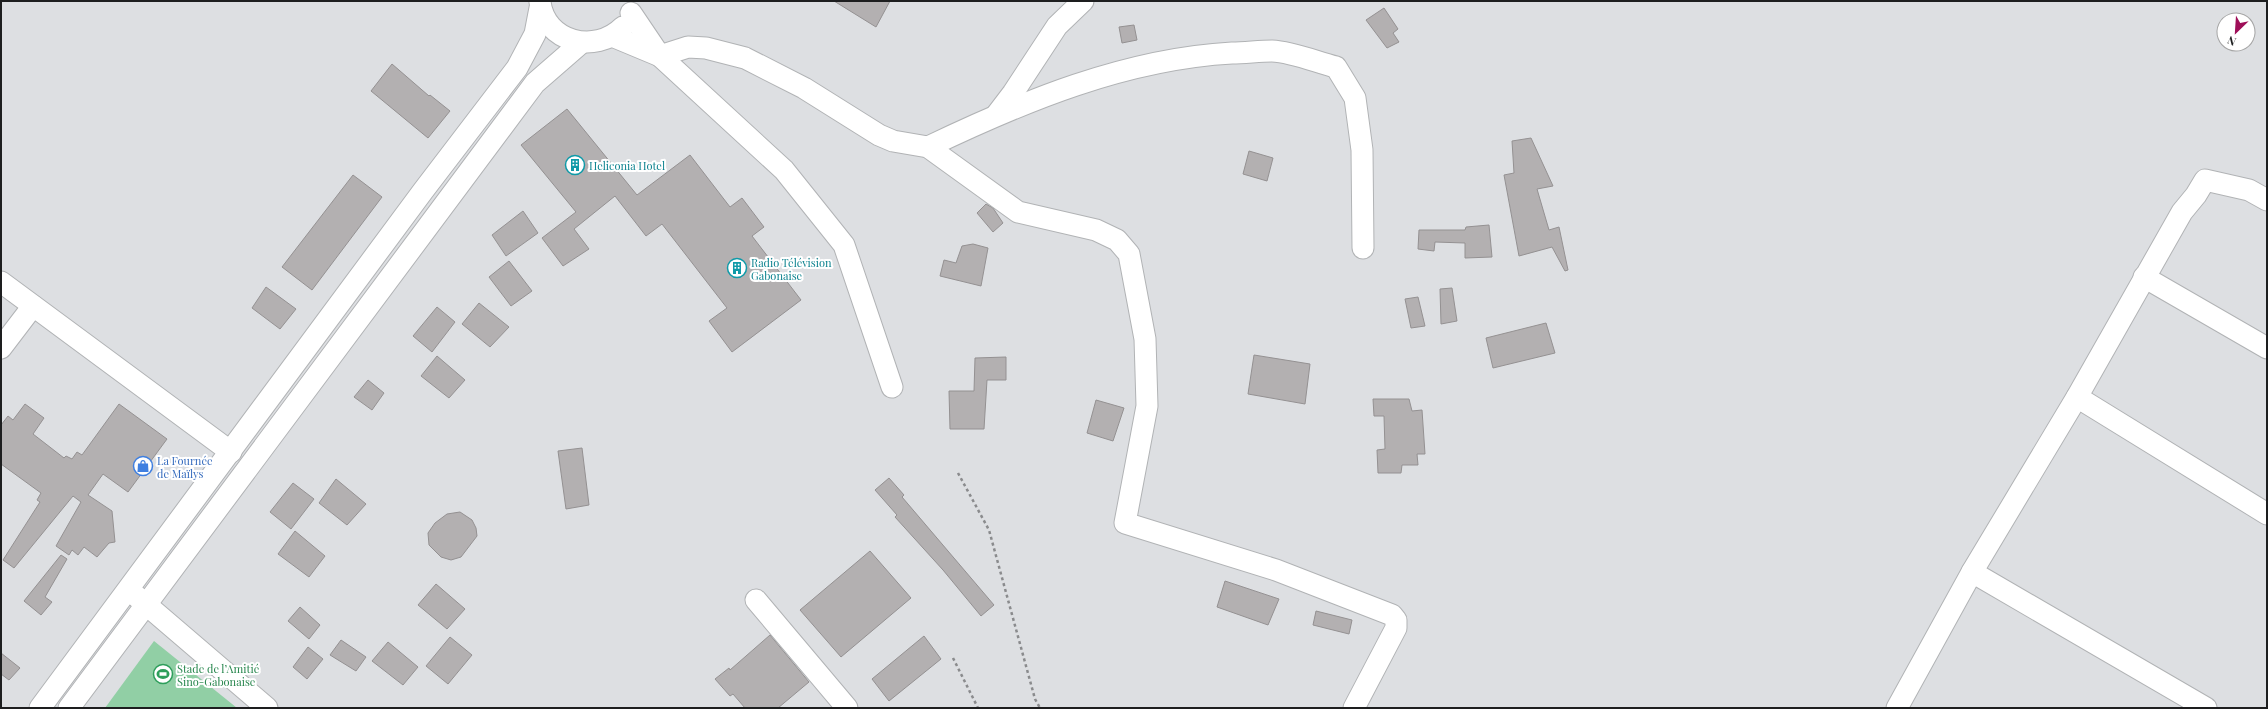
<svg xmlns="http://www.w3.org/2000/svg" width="2268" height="709" font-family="'Playfair Display',serif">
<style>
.green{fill:#91cfa5}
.building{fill:#b3b0b1;stroke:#949192}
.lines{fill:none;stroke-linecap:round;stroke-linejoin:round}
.minor-casing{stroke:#b1b3b5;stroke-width:23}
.path{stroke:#8a8b8d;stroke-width:2.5;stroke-dasharray:3 3;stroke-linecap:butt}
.minor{stroke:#fff;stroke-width:21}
.labels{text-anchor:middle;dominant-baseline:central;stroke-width:4;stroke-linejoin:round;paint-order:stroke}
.culture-label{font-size:11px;fill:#0d838f;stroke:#fff;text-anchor:start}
.shop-label{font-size:11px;fill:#366cbe;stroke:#fff;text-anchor:start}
.leisure-label{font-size:11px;fill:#27864d;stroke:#fff;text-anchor:start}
</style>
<rect width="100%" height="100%" fill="#dddfe2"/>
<path class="green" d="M 154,641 L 237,708 L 105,708 Z"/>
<g class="building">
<path d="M 834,1 L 890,1 L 876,27 Z"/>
<path d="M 1384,8 L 1398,29 L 1393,33 L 1399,42 L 1387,48 L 1366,20 Z"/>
<path d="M 1134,25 L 1137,40 L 1122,43 L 1119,27 Z"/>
<path d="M 392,64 L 429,96 L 430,95 L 450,111 L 428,138 L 371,91 Z"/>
<path d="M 567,109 L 637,195 L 690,155 L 730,207 L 742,198 L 764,227 L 752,236 L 801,300 L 732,352 L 709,321 L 727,308 L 662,224 L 646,236 L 615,196 L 574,229 L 589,249 L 563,266 L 542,238 L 576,212 L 521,145 Z"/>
<path d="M 1531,138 L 1553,186 L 1537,189 L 1549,230 L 1559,227 L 1568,270 L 1565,271 L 1552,247 L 1519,256 L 1504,175 L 1514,173 L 1512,141 Z"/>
<path d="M 1249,151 L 1273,158 L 1267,181 L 1243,174 Z"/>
<path d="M 353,175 L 382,197 L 312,290 L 282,267 Z"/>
<path d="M 986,204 L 993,208 L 1003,223 L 993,232 L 977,213 Z"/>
<path d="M 523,211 L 538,233 L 506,256 L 492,235 Z"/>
<path d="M 1489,225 L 1492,257 L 1465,258 L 1465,243 L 1435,242 L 1434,251 L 1418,249 L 1419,230 L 1465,230 L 1466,227 Z"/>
<path d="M 973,244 L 988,248 L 981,286 L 940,276 L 944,260 L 956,263 L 962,246 Z"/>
<path d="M 509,261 L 532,291 L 511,306 L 489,277 Z"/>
<path d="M 266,287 L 296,309 L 280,329 L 252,308 Z"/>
<path d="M 1452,288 L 1457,321 L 1441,324 L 1440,289 Z"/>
<path d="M 1418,297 L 1425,326 L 1411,328 L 1405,299 Z"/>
<path d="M 479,303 L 509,327 L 490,347 L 462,324 Z"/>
<path d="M 437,307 L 455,322 L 432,352 L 413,336 Z"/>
<path d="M 1546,323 L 1555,353 L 1493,368 L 1486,338 Z"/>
<path d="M 1254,355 L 1310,364 L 1305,404 L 1248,394 Z"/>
<path d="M 437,356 L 465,380 L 449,398 L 421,376 Z"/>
<path d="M 1006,357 L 1006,380 L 987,380 L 984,429 L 950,429 L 949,391 L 974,391 L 975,358 Z"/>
<path d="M 368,380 L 384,393 L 372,410 L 354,397 Z"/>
<path d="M 1373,399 L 1409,399 L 1412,411 L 1422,410 L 1425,454 L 1417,454 L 1418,465 L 1402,465 L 1401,473 L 1378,473 L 1377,450 L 1385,449 L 1384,416 L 1374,416 Z"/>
<path d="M 1096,400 L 1124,408 L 1113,441 L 1087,433 Z"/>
<path d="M 25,404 L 44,418 L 33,434 L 64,458 L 66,456 L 72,459 L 77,452 L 82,455 L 119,404 L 167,439 L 128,492 L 103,474 L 88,495 L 112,511 L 115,542 L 109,543 L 97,557 L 84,547 L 78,555 L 72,550 L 69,555 L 56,546 L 81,502 L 73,496 L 14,568 L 3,560 L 40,502 L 37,500 L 41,493 L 1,464 L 1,425 L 8,416 L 13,420 Z"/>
<path d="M 582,448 L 589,505 L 566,509 L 558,451 Z"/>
<path d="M 889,478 L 904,495 L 902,497 L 994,605 L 981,616 L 943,570 L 895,517 L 897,515 L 875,490 Z"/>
<path d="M 336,479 L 366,504 L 347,525 L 319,503 Z"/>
<path d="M 293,483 L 314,499 L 291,529 L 270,512 Z"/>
<path d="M 460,512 L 472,520 L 476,528 L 477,536 L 461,557 L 451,560 L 441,557 L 429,545 L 428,533 L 435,523 L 447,514 Z"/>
<path d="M 295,531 L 325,556 L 309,577 L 278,554 Z"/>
<path d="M 870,551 L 911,598 L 841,657 L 800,610 Z"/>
<path d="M 61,555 L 67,559 L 45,597 L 52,602 L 41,615 L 24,601 Z"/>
<path d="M 1225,581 L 1279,599 L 1268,625 L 1217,607 Z"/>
<path d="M 436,584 L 465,609 L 447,629 L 418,605 Z"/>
<path d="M 300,607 L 320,625 L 309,639 L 288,621 Z"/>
<path d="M 1316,611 L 1352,620 L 1349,634 L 1313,625 Z"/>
<path d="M 770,635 L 809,682 L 778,708 L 745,708 L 733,694 L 730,696 L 715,679 L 729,668 L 730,670 Z"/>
<path d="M 924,636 L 941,659 L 889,701 L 872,679 Z"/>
<path d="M 450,637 L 472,655 L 448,684 L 426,666 Z"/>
<path d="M 341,640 L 366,657 L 356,671 L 330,655 Z"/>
<path d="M 388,642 L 418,667 L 403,685 L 372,661 Z"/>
<path d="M 308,647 L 323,659 L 307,679 L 293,667 Z"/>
<path d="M 1,653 L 20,668 L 9,680 L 1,674 Z"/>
</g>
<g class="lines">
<g class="minor-casing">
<g id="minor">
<path d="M 540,2 C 545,42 595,55 623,27"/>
<path d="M 631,13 L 660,56 L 784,170 L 844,245 L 892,387"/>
<path d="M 612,36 L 660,56 L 688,47 L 706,48 L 745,58 L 804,88 L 879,135 L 893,141 L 928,147 L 1018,212 L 1096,230 L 1117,240 L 1129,254 L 1145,339 L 1147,406 L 1125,523 L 1276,570 L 1392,615 L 1396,620 L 1396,628 L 1354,708"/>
<path d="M 997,114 L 1013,93 L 1057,26 L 1083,1"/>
<path d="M 928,147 C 1024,101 1125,59 1232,53 C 1245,53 1259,51 1272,51 C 1293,52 1316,62 1336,67 L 1355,98 L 1362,150 L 1363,248"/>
<path d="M 2144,277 L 2267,348"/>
<path d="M 1,282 L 231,452"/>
<path d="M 1,348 L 33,306"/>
<path d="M 2077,397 L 2267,514"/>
<path d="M 1972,572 L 2206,708"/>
<path d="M 135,595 L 267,708"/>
<path d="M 756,600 L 847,708"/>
<path d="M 40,708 L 423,191 L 517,68 L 535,34 L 540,8"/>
<path d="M 69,708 L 535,83 L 581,43"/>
<path d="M 1897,708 L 1972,572 L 2077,397 L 2182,212 L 2196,195 L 2205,180 L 2249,190 L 2267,200"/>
</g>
</g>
<g class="path">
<path d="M 958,473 L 989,530 L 1035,699 L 1040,708"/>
<path d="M 953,658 L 978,708"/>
</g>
<use href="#minor" class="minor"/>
</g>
<defs>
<g id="building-ring" transform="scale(1)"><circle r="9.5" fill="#fff" stroke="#0f9aa8" stroke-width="1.5"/><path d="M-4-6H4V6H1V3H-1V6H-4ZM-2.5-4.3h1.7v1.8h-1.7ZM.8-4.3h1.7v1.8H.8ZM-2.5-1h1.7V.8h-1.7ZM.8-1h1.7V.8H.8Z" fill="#0f9aa8"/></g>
<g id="shop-ring" transform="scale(1)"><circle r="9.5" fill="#fff" stroke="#3f7fe0" stroke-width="1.5"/><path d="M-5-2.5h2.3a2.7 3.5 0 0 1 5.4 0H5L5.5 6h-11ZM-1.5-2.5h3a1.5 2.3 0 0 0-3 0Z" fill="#3f7fe0"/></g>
<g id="stadium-ring" transform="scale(1)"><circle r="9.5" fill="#fff" stroke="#2e9e5b" stroke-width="1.5"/><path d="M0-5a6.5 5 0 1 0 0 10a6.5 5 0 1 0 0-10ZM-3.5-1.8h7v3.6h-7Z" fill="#2e9e5b"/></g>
</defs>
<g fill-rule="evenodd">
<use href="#building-ring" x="575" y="165"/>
<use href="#building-ring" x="737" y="268"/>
<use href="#shop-ring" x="143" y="466"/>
<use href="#stadium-ring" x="163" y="674"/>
</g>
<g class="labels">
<g class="culture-label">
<text x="589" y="165">Heliconia Hotel</text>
<text x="751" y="262">Radio Télévision<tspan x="751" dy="13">Gabonaise</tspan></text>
</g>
<g class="shop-label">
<text x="157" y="460">La Fournée<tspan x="157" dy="13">de Maïlys</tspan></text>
</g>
<g class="leisure-label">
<text x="177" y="668">Stade de l’Amitié<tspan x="177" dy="13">Sino-Gabonaise</tspan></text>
</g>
</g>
<rect width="2268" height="709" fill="none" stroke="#1d1e1f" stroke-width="4"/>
<g transform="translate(2236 32) rotate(205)"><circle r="19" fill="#ffffff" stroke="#a5a5a5"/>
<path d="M0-3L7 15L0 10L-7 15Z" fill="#9f0f59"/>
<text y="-6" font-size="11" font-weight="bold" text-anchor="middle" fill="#1d1e1f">N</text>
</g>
</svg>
